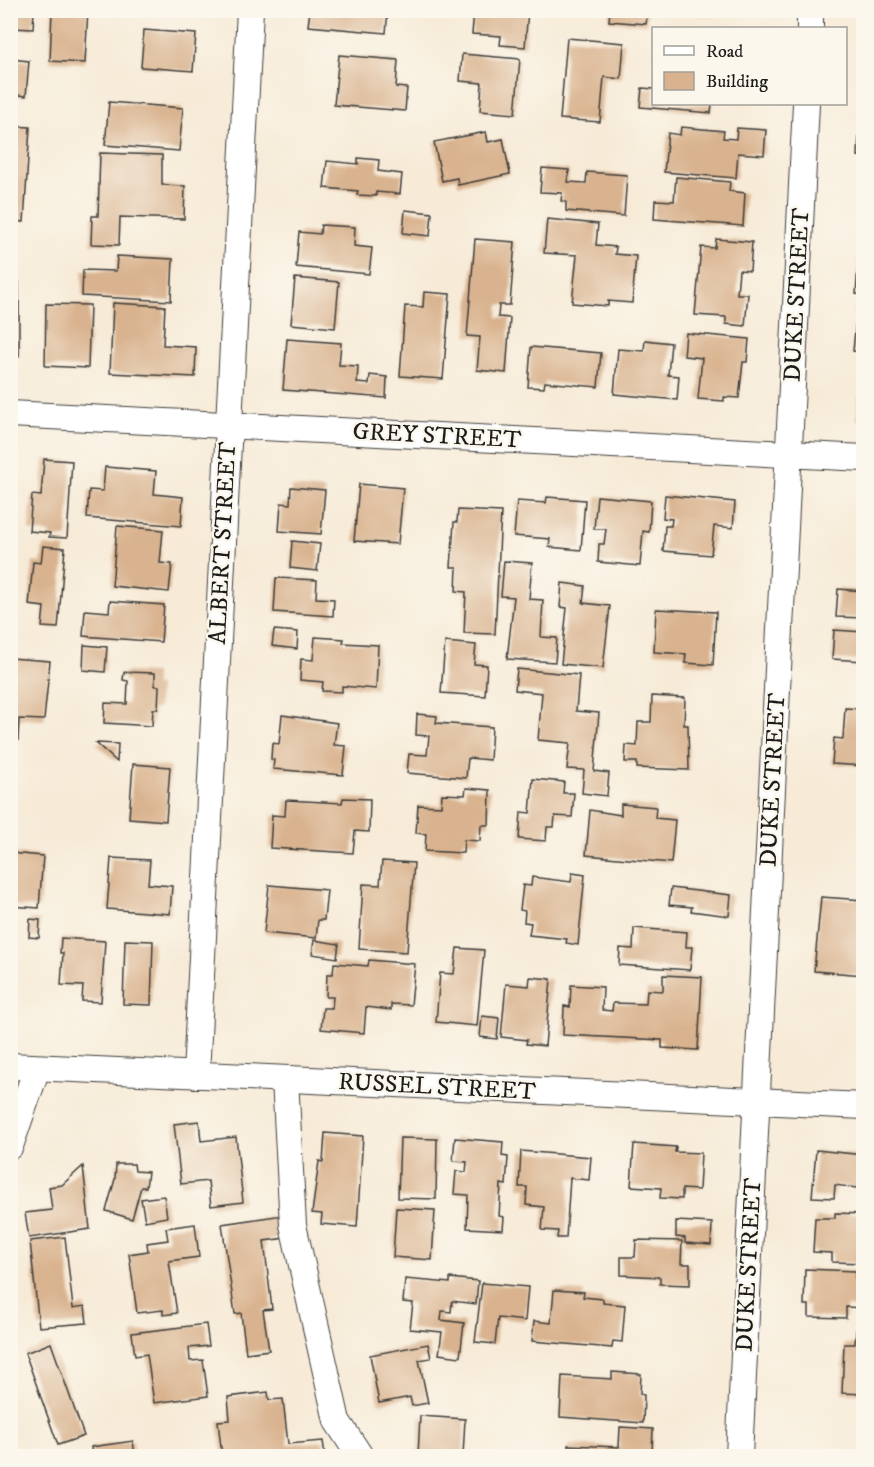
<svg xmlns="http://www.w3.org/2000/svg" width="874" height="1467" font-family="'IM FELL DW Pica',serif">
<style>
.building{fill:#d9b38f}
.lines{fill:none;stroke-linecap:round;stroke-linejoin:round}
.street-casing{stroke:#3d3b38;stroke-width:28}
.street{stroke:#fff;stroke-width:26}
.labels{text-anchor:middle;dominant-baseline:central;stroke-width:5;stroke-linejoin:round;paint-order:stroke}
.street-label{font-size:24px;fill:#1c1c1c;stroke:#fbf7ec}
</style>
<rect width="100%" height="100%" fill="#fbf7ec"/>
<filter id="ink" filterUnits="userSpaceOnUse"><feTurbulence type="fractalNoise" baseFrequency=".0167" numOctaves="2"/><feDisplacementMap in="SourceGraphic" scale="12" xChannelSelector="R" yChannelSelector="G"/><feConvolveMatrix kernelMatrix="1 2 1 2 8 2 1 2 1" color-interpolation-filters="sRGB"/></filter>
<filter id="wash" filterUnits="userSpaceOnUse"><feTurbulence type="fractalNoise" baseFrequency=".008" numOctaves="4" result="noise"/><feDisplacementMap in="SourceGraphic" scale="24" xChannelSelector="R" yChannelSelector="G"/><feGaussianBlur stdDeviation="1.35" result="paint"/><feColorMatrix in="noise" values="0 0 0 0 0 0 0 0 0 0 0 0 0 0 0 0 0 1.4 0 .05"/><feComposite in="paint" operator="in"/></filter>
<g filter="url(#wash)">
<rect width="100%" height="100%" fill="#f7ebd8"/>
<g id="blocks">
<g class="building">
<path d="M 10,10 L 34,10 L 33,29 L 10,28 Z"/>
<path d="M 52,10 L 88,10 L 85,63 L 50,61 Z"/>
<path d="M 310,10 L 388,10 L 386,33 L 308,26 Z"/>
<path d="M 474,10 L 528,10 L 525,47 L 500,45 L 501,36 L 472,34 Z"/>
<path d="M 610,10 L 648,10 L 646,24 L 609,21 Z"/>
<path d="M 669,10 L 715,10 L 714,16 Z"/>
<path d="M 144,30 L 196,34 L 193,71 L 141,67 Z"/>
<path d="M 567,38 L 624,43 L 621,79 L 604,77 L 600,122 L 560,119 Z"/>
<path d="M 462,54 L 520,59 L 515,114 L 480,111 L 482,83 L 460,81 Z"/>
<path d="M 339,55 L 398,60 L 396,87 L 407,88 L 405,111 L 334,105 Z"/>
<path d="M 10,59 L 29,61 L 26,96 L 10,94 Z"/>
<path d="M 642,88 L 654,89 L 654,104 L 712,104 L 711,113 L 640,107 Z"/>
<path d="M 109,102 L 183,108 L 179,151 L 105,145 Z"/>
<path d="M 10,126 L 30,127 L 24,222 L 10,221 Z"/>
<path d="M 681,127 L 724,131 L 723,138 L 736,139 L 737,128 L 766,130 L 764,155 L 738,153 L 736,178 L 664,172 L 668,133 L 680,135 Z"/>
<path d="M 486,132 L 488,142 L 503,139 L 510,174 L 458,185 L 457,178 L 442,181 L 434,142 Z"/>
<path d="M 859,134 L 864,135 L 864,157 L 858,156 Z"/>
<path d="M 100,153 L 162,155 L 162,185 L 185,186 L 184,219 L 120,217 L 119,245 L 91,244 L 92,216 L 98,216 Z"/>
<path d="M 358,158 L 379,160 L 378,171 L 402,174 L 400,194 L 376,192 L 376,196 L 357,195 L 358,191 L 324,188 L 327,161 L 358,164 Z"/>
<path d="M 542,168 L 569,170 L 568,182 L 586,183 L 587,172 L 627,175 L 624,216 L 566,211 L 566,202 L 561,201 L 562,193 L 540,192 Z"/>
<path d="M 676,177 L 730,182 L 729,191 L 745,193 L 743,226 L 654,219 L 655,200 L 674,201 Z"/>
<path d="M 405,210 L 432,213 L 430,236 L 403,233 Z"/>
<path d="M 547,219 L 598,224 L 596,245 L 616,247 L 615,254 L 636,256 L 632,303 L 608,301 L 608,306 L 572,303 L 577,255 L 544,253 Z"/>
<path d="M 321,225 L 355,227 L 354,246 L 372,248 L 369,274 L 296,267 L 299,232 L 320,234 Z"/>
<path d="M 475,239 L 515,242 L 510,305 L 499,305 L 498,317 L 510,318 L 506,373 L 477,370 L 480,337 L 467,336 Z"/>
<path d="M 716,239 L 752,242 L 750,271 L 739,270 L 737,294 L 748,294 L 745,326 L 726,324 L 726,317 L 695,315 L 701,247 L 715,248 Z"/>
<path d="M 859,254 L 864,255 L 864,295 L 856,294 Z"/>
<path d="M 117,256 L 173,259 L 171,301 L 82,296 L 83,270 L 116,271 Z"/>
<path d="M 295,278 L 339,282 L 335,328 L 291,324 Z"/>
<rect x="10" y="282" width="9" height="74"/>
<path d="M 424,292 L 450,294 L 443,379 L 400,376 L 405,306 L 423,307 Z"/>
<path d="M 113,303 L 165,306 L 163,345 L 196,347 L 195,377 L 110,373 Z"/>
<path d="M 46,304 L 90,305 L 88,368 L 45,366 Z"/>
<path d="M 857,309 L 864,309 L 864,352 L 853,351 Z"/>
<path d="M 686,333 L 749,339 L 747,362 L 743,362 L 739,398 L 724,397 L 724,401 L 698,399 L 702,358 L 684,356 Z"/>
<path d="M 287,339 L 341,343 L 339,365 L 358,366 L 357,383 L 369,384 L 370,375 L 387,377 L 386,398 L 283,390 Z"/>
<path d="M 645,340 L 671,343 L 668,375 L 679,376 L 677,400 L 614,394 L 618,349 L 644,351 Z"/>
<path d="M 531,347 L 601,353 L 598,387 L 545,382 L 544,388 L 528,387 Z"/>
<path d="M 859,396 L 864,396 L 864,420 L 857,419 Z"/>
<path d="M 44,459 L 72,461 L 67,538 L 49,537 L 50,533 L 29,531 L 32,495 L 41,496 Z"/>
<path d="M 105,467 L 156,471 L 154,494 L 183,497 L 181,526 L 87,518 L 89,490 L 103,491 Z"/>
<path d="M 359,484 L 403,488 L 398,544 L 354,541 Z"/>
<path d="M 291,487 L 325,490 L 321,534 L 279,531 L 281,503 L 290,504 Z"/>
<path d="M 665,495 L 735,502 L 733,528 L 714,526 L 711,555 L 663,551 L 665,526 L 671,526 L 672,519 L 663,518 Z"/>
<path d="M 597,496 L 651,501 L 649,532 L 643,531 L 640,566 L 598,562 L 599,544 L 604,544 L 606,529 L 594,529 Z"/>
<path d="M 547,497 L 585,500 L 581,550 L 549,547 L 550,539 L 514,536 L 517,501 L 546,503 Z"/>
<path d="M 458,510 L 501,512 L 495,634 L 464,633 L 466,592 L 456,591 L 457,567 L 451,567 L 454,522 L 457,522 Z"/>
<path d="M 117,526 L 163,530 L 160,563 L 172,564 L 169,592 L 112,586 Z"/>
<path d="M 292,541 L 320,544 L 317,571 L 290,568 Z"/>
<path d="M 43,546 L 65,548 L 58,628 L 42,627 L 44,607 L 29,605 L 33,562 L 41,563 Z"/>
<path d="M 504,561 L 532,563 L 529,599 L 543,600 L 541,637 L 557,638 L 555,662 L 507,659 L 514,597 L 501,596 Z"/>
<path d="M 276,578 L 317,580 L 316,598 L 334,599 L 333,616 L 274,612 Z"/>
<path d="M 562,583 L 585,586 L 583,603 L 610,606 L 603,668 L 561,664 L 567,608 L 560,607 Z"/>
<path d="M 838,589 L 864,591 L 864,618 L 836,617 Z"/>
<path d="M 110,601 L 164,605 L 161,642 L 83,636 L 85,610 L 109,612 Z"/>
<path d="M 656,609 L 716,612 L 713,665 L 685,663 L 686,654 L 654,652 Z"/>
<path d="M 274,630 L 298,632 L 297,649 L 272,646 Z"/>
<path d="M 834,630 L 864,632 L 864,661 L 832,659 Z"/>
<path d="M 315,637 L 344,639 L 343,643 L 378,645 L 376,689 L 342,686 L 342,692 L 322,691 L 323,682 L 300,680 L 301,659 L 313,660 Z"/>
<path d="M 445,642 L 476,645 L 474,664 L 487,665 L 485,696 L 441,693 Z"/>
<path d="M 84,645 L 107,647 L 105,672 L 83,670 Z"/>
<path d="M 10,658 L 50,661 L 44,720 L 19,719 L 18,740 L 10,739 Z"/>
<path d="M 517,669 L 579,675 L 576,711 L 599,713 L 594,771 L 609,773 L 607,796 L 582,793 L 584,770 L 567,769 L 570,743 L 538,740 L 542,693 L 515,690 Z"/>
<path d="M 124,672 L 155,673 L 155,686 L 159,686 L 158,709 L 153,709 L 152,726 L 104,723 L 105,703 L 127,704 L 128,681 L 123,680 Z"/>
<path d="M 652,696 L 685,698 L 684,725 L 688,725 L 689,770 L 637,768 L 637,762 L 625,762 L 626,745 L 637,746 L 638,722 L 651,722 Z"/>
<path d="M 845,708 L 864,709 L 864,766 L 832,764 L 834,738 L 843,739 Z"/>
<path d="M 417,714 L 437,716 L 436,723 L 492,727 L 490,760 L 468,758 L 466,778 L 407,773 L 409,754 L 427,755 L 429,736 L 416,735 Z"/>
<path d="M 282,715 L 337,723 L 334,745 L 346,746 L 343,775 L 273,769 L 274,760 L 271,759 L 272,743 L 279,744 Z"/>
<path d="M 96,743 L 118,744 L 117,762 Z"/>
<path d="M 133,764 L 170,767 L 166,821 L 129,818 Z"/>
<path d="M 533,779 L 564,782 L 563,793 L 574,793 L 572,817 L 555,816 L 554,827 L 547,827 L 546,841 L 519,839 L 521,812 L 530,813 Z"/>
<path d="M 466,788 L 490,790 L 489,825 L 481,825 L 480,841 L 464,840 L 463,853 L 425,851 L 426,834 L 416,833 L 418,805 L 441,806 L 442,794 L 465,795 Z"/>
<path d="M 343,798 L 370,799 L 369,832 L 355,831 L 353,853 L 270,848 L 272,815 L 285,816 L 286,800 L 342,803 Z"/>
<path d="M 621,804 L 656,807 L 655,818 L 675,820 L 671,863 L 586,855 L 590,810 L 621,815 Z"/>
<path d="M 10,853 L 43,856 L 39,908 L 10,906 Z"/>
<path d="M 111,858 L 150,860 L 148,884 L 172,886 L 170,914 L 107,909 Z"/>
<path d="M 382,861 L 414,863 L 407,952 L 359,949 L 363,884 L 380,885 Z"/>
<path d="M 572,873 L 585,875 L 578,945 L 566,943 L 567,939 L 529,935 L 531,923 L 524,922 L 525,911 L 520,910 L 523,885 L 531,886 L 532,877 L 571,882 Z"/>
<path d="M 269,885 L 327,890 L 324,920 L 318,920 L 316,938 L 264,933 Z"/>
<path d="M 671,888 L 731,895 L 729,916 L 691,911 L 692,907 L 669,905 Z"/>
<path d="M 821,897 L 864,900 L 864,975 L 814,971 Z"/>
<path d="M 30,919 L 40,920 L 39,938 L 29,937 Z"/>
<path d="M 634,928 L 687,932 L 686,947 L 692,947 L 690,970 L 619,965 L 620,948 L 633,949 Z"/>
<path d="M 61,938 L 105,941 L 101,1002 L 82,1001 L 83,986 L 61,985 L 63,953 L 60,953 Z"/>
<path d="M 125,940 L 153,941 L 151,1005 L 123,1004 Z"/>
<path d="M 314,940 L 339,944 L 337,958 L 312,954 Z"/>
<path d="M 457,948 L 484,950 L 477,1026 L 436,1022 L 440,973 L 454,974 Z"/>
<path d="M 369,960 L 415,964 L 411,1005 L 391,1004 L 391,1010 L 366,1007 L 364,1033 L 321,1029 L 323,1008 L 332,1008 L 333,997 L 326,997 L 327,974 L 333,974 L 334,963 L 368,966 Z"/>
<path d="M 663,975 L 702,977 L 698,1050 L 662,1048 L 662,1040 L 563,1035 L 564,1006 L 570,1007 L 571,985 L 603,987 L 602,1010 L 612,1011 L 613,1003 L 646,1004 L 647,990 L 663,991 Z"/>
<path d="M 530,977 L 551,979 L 545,1046 L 526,1044 L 527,1040 L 501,1037 L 506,984 L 529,986 Z"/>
<path d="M 482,1016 L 499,1018 L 497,1039 L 480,1037 Z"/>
<path d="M 199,1121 L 201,1141 L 236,1137 L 243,1202 L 211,1206 L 208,1181 L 181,1184 L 174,1124 Z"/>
<path d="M 325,1133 L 363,1136 L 357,1227 L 321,1224 L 322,1214 L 312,1213 L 319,1161 L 323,1162 Z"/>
<path d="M 400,1138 L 437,1139 L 436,1199 L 398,1198 Z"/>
<path d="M 455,1138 L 503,1142 L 502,1156 L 508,1157 L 506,1185 L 501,1184 L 499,1216 L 504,1217 L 503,1230 L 467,1228 L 468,1195 L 454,1194 L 456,1171 L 466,1172 L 467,1162 L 453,1161 Z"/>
<path d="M 634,1144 L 676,1147 L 675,1152 L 701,1153 L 699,1190 L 682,1189 L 682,1199 L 660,1198 L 661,1188 L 631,1186 Z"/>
<path d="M 816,1150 L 864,1155 L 864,1189 L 835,1185 L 834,1198 L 812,1197 Z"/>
<path d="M 521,1151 L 591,1157 L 589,1180 L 570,1178 L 566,1238 L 557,1238 L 558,1231 L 542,1230 L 544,1207 L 526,1205 L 527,1187 L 519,1187 Z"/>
<path d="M 116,1164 L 134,1164 L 135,1171 L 148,1172 L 146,1187 L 141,1187 L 132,1219 L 106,1211 L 115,1179 Z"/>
<path d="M 83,1166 L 90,1229 L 29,1238 L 25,1213 L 52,1210 L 49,1187 L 62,1185 Z"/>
<path d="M 164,1196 L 167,1217 L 145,1221 L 141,1199 Z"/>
<path d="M 396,1208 L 435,1210 L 432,1260 L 393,1257 Z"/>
<path d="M 835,1213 L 864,1214 L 864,1263 L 832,1262 L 832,1253 L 813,1252 L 815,1218 L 835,1218 Z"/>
<path d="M 283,1215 L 286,1238 L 264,1241 L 272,1309 L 263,1310 L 269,1350 L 246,1353 L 241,1313 L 235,1314 L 222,1224 Z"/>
<path d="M 676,1221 L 712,1223 L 711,1245 L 685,1243 L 685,1238 L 676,1237 Z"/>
<path d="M 195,1224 L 199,1257 L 169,1261 L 177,1313 L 163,1315 L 163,1310 L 137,1313 L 129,1254 L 148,1251 L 147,1243 L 168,1240 L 166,1228 Z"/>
<path d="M 65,1237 L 73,1308 L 85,1306 L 87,1323 L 39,1327 L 30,1241 Z"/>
<path d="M 636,1240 L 682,1241 L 681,1264 L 690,1264 L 690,1285 L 660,1284 L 660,1277 L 621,1275 L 621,1257 L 635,1257 Z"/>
<path d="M 805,1269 L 855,1271 L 855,1278 L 864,1278 L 864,1308 L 846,1307 L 846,1318 L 809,1317 L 809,1305 L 804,1305 Z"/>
<path d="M 450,1278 L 478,1281 L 476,1304 L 452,1301 L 451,1312 L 442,1311 L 441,1320 L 464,1323 L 460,1357 L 439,1354 L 442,1332 L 410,1329 L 413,1303 L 403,1302 L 405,1279 L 450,1283 Z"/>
<path d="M 482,1283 L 528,1287 L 525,1321 L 498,1318 L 495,1344 L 475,1342 Z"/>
<path d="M 554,1290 L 584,1292 L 583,1297 L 603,1299 L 603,1303 L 625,1305 L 622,1342 L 613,1341 L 612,1348 L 532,1341 L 534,1321 L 551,1323 Z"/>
<path d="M 206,1324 L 209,1346 L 189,1348 L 190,1361 L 203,1360 L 208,1396 L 154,1403 L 147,1354 L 135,1356 L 132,1333 Z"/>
<path d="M 856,1331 L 864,1332 L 864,1394 L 842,1393 L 844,1344 L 855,1344 Z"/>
<path d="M 51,1343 L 84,1436 L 58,1445 L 25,1353 Z"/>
<path d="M 428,1344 L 431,1358 L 419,1360 L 428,1403 L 412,1406 L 410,1397 L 379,1403 L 370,1355 Z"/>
<path d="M 612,1372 L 641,1374 L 640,1394 L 644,1395 L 643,1423 L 560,1417 L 562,1376 L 612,1379 Z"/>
<path d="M 268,1392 L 269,1400 L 283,1399 L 288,1444 L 323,1441 L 325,1456 L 222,1456 L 218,1421 L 230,1420 L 228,1397 Z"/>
<path d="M 420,1416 L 465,1419 L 463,1456 L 418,1456 Z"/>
<path d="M 620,1427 L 653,1429 L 652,1452 L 640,1452 L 639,1456 L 567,1456 L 568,1445 L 619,1447 Z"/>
<path d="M 133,1441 L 135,1456 L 92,1456 L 91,1447 Z"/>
</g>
</g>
</g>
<g filter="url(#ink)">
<use href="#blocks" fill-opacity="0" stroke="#3d3b38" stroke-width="1.5"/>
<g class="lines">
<g class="street-casing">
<g id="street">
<path d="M 810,28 L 810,10"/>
<path d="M 10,414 L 864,458"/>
<path d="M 10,1066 L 864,1106"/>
<path d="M 196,1075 L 250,10"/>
<path d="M 285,1079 L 293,1225 L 337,1421 L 360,1456"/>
<path d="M 10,1146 L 37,1068"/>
<path d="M 739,1456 L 806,104"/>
</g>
</g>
<use href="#street" class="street"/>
</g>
</g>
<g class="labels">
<g class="street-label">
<text transform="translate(797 295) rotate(-87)">DUKE STREET</text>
<text transform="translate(437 436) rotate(3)">GREY STREET</text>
<text transform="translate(223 543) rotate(-87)">ALBERT STREET</text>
<text transform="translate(773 780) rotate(-87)">DUKE STREET</text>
<text transform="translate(437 1087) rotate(3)">RUSSEL STREET</text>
<text transform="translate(749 1265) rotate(-87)">DUKE STREET</text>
</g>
</g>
<rect width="874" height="1467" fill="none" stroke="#fbf7ec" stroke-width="36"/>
<rect x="652" y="27" width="195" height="78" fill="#fbf7ec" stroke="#a29f99" stroke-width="1.5"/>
<rect x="664" y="46" width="30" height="9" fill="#ffffff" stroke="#a29f99" stroke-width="1.5"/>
<text x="706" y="57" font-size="18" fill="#1c1c1c">Road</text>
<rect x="664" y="72" width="30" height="18" fill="#d9b38f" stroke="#a29f99" stroke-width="1.5"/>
<text x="706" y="87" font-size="18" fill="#1c1c1c">Building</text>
</svg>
